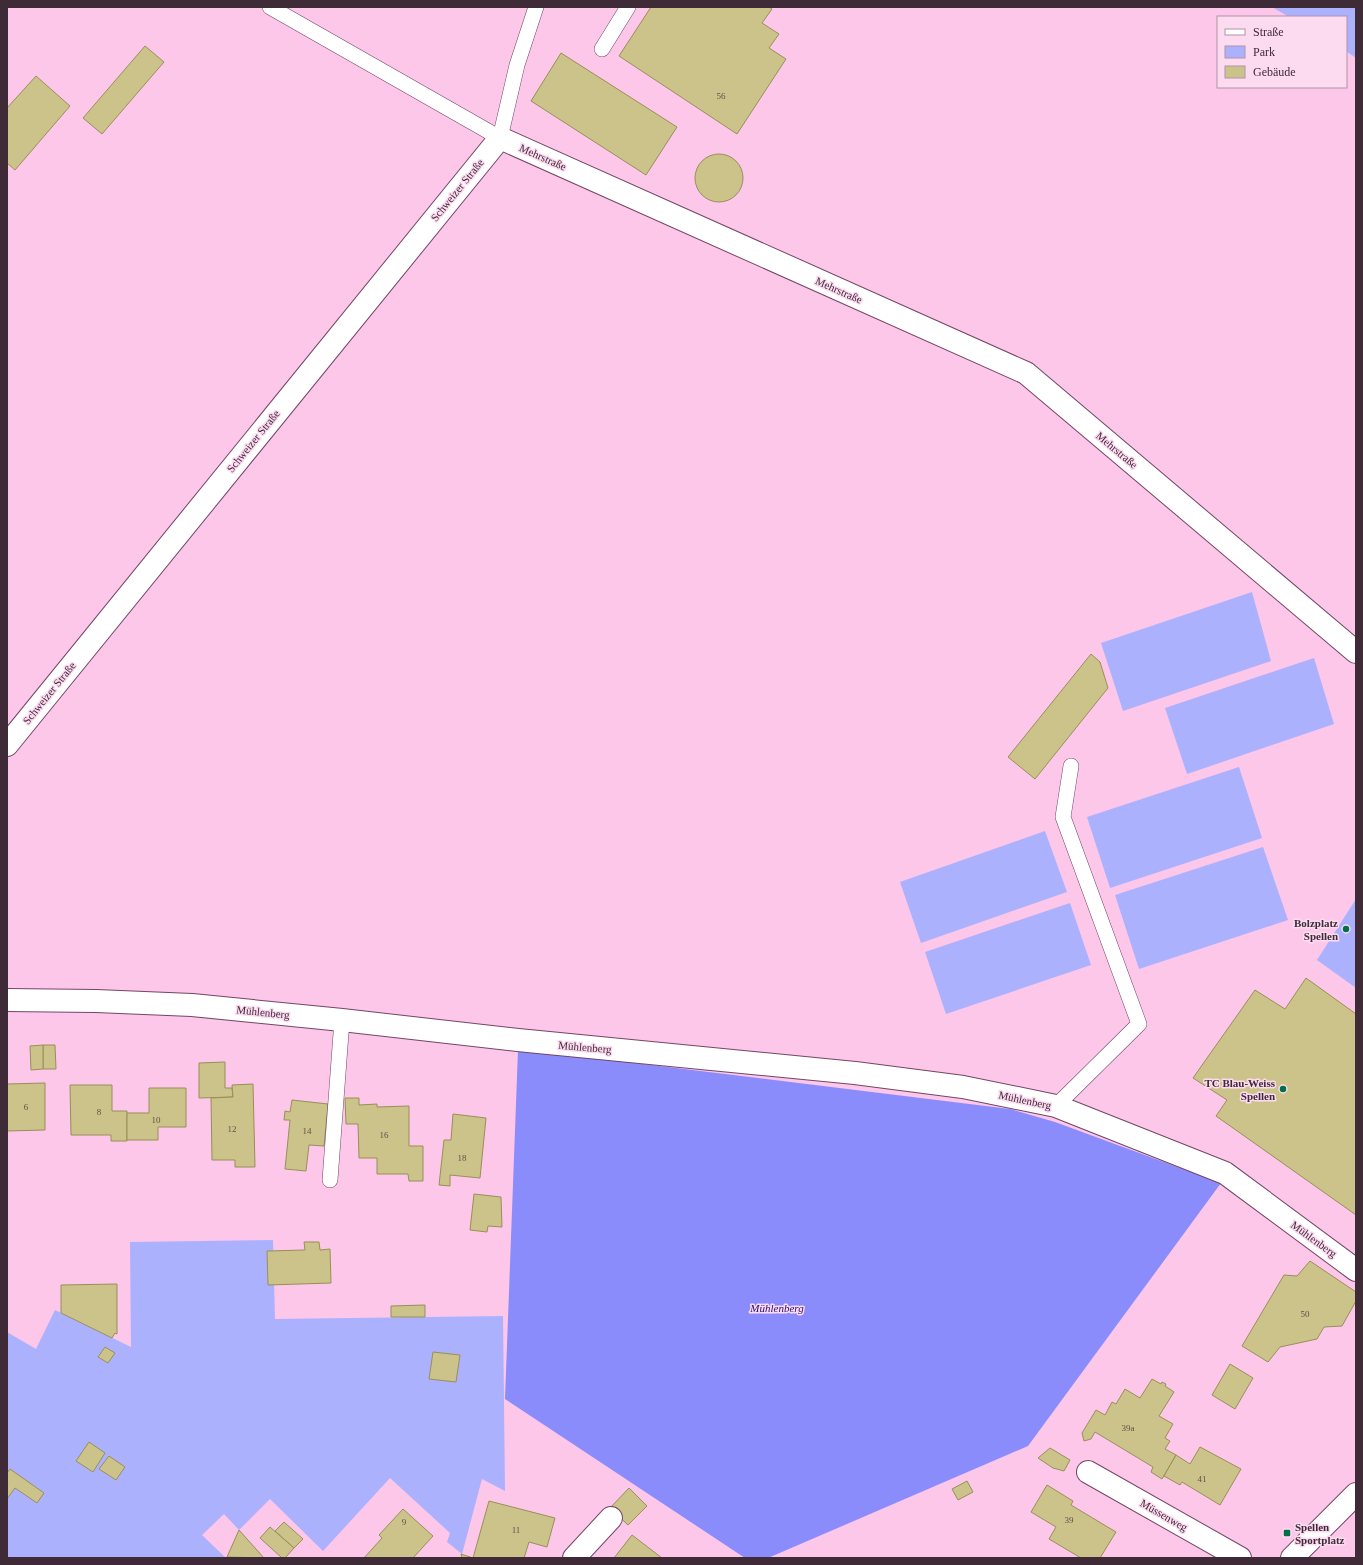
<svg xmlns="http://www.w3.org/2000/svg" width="1363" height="1565" font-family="Georgia,serif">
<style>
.green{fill:#acb1fe}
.forest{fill:#8a8cfc}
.building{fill:#ccc38a;stroke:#988f59}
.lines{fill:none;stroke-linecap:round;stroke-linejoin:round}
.service-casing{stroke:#734664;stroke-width:16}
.minor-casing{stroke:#734664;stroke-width:24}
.tertiary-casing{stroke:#734664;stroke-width:24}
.service{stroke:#fff;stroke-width:15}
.minor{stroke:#fff;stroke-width:22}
.tertiary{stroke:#fff;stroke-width:22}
.poi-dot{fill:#017049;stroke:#fcdbf0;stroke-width:1.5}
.labels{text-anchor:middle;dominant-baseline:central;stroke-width:3;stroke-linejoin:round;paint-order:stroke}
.number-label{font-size:9px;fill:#62504c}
.street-label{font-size:11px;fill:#3f2a38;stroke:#fcdbf0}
.poi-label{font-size:11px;font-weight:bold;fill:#3f2a38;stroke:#fcdbf0;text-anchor:end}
.park-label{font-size:11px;font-style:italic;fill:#240d72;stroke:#fcdbf0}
</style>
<rect width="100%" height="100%" fill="#fcc7e9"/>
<g class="green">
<path d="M 1272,7 L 1356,7 L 1356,58 L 1346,51 L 1346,17 L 1289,17 Z"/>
<path d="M 1252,592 L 1271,661 L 1123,711 L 1101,643 Z"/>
<path d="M 1314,658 L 1334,724 L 1187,774 L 1165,708 Z"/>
<path d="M 1239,767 L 1262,838 L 1110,888 L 1087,817 Z"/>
<path d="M 1045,831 L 1067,892 L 921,943 L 900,882 Z"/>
<path d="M 1263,847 L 1288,920 L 1139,969 L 1115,895 Z"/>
<path d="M 1356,899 L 1356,988 L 1317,960 Z"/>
<path d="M 1070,903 L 1091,965 L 946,1014 L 925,952 Z"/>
<path d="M 273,1240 L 275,1319 L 503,1316 L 505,1491 L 482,1479 L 462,1554 L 447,1542 L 450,1533 L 390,1478 L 323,1551 L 270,1499 L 239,1530 L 224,1514 L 202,1535 L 226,1558 L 7,1558 L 7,1332 L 36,1349 L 55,1310 L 131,1347 L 130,1242 Z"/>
</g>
<path class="forest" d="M 518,1050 L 586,1057 L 1010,1109 L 1055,1122 L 1221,1183 L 1028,1446 L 768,1558 L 745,1558 L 505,1399 Z"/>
<g class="building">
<path d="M 651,7 L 769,7 L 772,9 L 762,23 L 779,34 L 769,48 L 786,59 L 737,134 L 619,56 Z"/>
<path d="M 145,46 L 164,62 L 102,134 L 83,118 Z"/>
<path d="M 561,53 L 677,127 L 646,175 L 531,101 Z"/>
<path d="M 36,76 L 70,106 L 15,170 L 7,163 L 7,108 Z"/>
<circle cx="719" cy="178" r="24"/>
<path d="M 1091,654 L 1100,662 L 1108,688 L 1035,779 L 1008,757 Z"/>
<path d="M 1306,978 L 1356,1014 L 1356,1215 L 1216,1116 L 1227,1100 L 1193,1078 L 1255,990 L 1285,1009 Z"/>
<path d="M 43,1045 L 55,1045 L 56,1069 L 43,1069 Z"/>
<path d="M 43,1045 L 43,1069 L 31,1070 L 30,1046 Z"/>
<path d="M 225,1062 L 225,1088 L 232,1088 L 233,1097 L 199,1098 L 199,1063 Z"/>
<path d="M 45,1083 L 45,1130 L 7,1131 L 7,1084 Z"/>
<path d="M 253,1084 L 255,1167 L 235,1167 L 235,1160 L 212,1160 L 211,1098 L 233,1097 L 232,1085 Z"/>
<path d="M 70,1085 L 112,1085 L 112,1111 L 127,1111 L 127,1141 L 111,1141 L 111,1135 L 71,1135 Z"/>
<path d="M 149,1088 L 186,1088 L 186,1127 L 158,1127 L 158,1140 L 127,1140 L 127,1113 L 149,1113 Z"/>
<path d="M 345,1098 L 359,1098 L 359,1105 L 377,1104 L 377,1107 L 409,1106 L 409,1146 L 423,1146 L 423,1181 L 409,1181 L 408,1174 L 377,1174 L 377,1158 L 359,1158 L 358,1124 L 346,1124 Z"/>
<path d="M 292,1100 L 328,1104 L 324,1146 L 309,1145 L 306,1171 L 285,1169 L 290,1120 L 284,1120 L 285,1111 L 290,1112 Z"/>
<path d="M 453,1114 L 486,1118 L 480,1178 L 450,1175 L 450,1186 L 439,1185 L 444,1140 L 451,1140 Z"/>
<path d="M 474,1194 L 501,1197 L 502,1227 L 488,1226 L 487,1232 L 470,1230 Z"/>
<path d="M 304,1242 L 319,1242 L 320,1250 L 330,1249 L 331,1283 L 268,1285 L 267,1251 L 305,1250 Z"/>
<path d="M 1310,1261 L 1356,1292 L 1356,1301 L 1342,1326 L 1324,1327 L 1317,1339 L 1280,1347 L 1268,1362 L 1242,1346 L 1284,1275 L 1297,1276 Z"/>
<path d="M 117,1284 L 117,1334 L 115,1333 L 112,1338 L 61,1313 L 61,1285 Z"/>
<path d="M 425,1305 L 425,1317 L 391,1317 L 391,1306 Z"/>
<path d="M 105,1347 L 115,1353 L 108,1363 L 98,1357 Z"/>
<path d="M 433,1352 L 460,1355 L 456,1382 L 429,1379 Z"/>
<path d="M 1230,1364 L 1253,1378 L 1235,1409 L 1212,1395 Z"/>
<path d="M 1152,1379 L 1161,1384 L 1162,1382 L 1166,1384 L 1165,1386 L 1174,1392 L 1159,1416 L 1173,1424 L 1165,1438 L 1170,1441 L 1165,1449 L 1176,1455 L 1162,1479 L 1151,1472 L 1153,1467 L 1095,1432 L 1091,1439 L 1084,1441 L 1082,1433 L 1096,1410 L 1105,1415 L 1112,1402 L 1116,1404 L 1125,1389 L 1140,1398 Z"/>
<path d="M 89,1442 L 105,1453 L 93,1472 L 76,1461 Z"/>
<path d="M 1200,1447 L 1241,1469 L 1220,1505 L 1182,1482 L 1180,1485 L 1164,1476 L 1176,1455 L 1190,1464 Z"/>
<path d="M 1050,1448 L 1070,1460 L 1064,1471 L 1053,1468 L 1038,1458 Z"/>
<path d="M 109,1456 L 125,1467 L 116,1480 L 99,1469 Z"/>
<path d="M 10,1469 L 44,1493 L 37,1503 L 15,1488 L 7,1499 L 7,1473 Z"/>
<path d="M 967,1481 L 973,1492 L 958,1500 L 952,1489 Z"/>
<path d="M 1047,1485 L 1073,1501 L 1071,1505 L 1116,1532 L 1100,1558 L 1081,1558 L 1049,1539 L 1056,1527 L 1031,1512 Z"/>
<path d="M 629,1488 L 647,1506 L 628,1525 L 610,1508 Z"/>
<path d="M 489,1501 L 555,1518 L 547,1547 L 529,1542 L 524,1558 L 462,1558 L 461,1554 L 473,1558 Z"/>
<path d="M 403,1509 L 433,1536 L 413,1558 L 364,1558 L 382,1538 L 379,1535 Z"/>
<path d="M 284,1522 L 303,1539 L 294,1548 L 275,1531 Z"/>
<path d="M 270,1527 L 294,1548 L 285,1558 L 282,1558 L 260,1538 Z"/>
<path d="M 239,1530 L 264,1558 L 227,1557 Z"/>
<path d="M 632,1535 L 662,1558 L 614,1558 Z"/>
</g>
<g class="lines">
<g class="service-casing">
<g id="service">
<path d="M 270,7 L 500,138 L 517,65 L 536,7"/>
<path d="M 602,49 L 628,7"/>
<path d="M 1056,1106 L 1139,1024 L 1063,817 L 1071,766"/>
<path d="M 330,1180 L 342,1020"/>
</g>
</g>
<g class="minor-casing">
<g id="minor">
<path d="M 7,745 L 500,138 L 1026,373 L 1356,652"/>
<path d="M 1088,1472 L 1240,1558"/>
<path d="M 574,1558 L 611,1518"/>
<path d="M 1292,1558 L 1356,1494"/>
</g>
</g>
<g class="tertiary-casing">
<path id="tertiary" d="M 7,1000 L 96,1001 L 192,1005 L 342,1020 L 518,1040 L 855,1073 L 963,1087 L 1056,1106 L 1225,1173 L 1356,1270"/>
</g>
<use href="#service" class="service"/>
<use href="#minor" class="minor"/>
<use href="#tertiary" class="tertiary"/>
</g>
<g class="poi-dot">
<circle cx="1346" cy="929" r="4"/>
<circle cx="1283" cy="1089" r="4"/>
<rect x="1283" y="1529" width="8" height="8" rx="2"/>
</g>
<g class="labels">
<g class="number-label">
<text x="721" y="96">56</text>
<text x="26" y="1107">6</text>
<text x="99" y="1112">8</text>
<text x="156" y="1120">10</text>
<text x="232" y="1129">12</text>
<text x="307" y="1131">14</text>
<text x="384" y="1135">16</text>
<text x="462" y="1158">18</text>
<text x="1305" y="1314">50</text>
<text x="1128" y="1428">39a</text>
<text x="1202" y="1479">41</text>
<text x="1069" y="1520">39</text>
<text x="404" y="1522">9</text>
<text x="516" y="1530">11</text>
</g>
<g class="street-label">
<text transform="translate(543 157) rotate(24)">Mehrstraße</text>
<text transform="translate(457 190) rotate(-51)">Schweizer Straße</text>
<text transform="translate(839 290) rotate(24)">Mehrstraße</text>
<text transform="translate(253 441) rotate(-51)">Schweizer Straße</text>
<text transform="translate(1117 450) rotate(40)">Mehrstraße</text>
<text transform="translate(49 693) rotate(-51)">Schweizer Straße</text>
<text transform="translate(263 1012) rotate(6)">Mühlenberg</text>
<text transform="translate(585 1047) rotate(5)">Mühlenberg</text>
<text transform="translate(1025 1100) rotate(12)">Mühlenberg</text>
<text transform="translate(1314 1239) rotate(36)">Mühlenberg</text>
<text transform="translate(1164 1515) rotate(30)">Müssenweg</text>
</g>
<g class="poi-label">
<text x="1338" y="923">Bolzplatz<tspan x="1338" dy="13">Spellen</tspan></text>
<text x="1275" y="1083">TC Blau-Weiss<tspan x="1275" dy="13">Spellen</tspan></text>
<text x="1295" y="1527" text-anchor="start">Spellen<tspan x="1295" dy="13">Sportplatz</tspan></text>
</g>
<g class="park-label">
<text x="777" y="1308">Mühlenberg</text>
</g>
</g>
<rect width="1363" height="1565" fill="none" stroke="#3f2a38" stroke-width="16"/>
<rect x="1217" y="16" width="130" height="72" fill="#fcdbf0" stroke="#b094a6"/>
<rect x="1225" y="29" width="20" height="6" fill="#ffffff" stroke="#b094a6"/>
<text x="1253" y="36" font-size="12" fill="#3f2a38">Straße</text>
<rect x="1225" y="46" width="20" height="12" fill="#acb1fe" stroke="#b094a6"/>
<text x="1253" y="56" font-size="12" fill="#3f2a38">Park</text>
<rect x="1225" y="66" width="20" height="12" fill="#ccc38a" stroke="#b094a6"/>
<text x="1253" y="76" font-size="12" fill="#3f2a38">Gebäude</text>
</svg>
